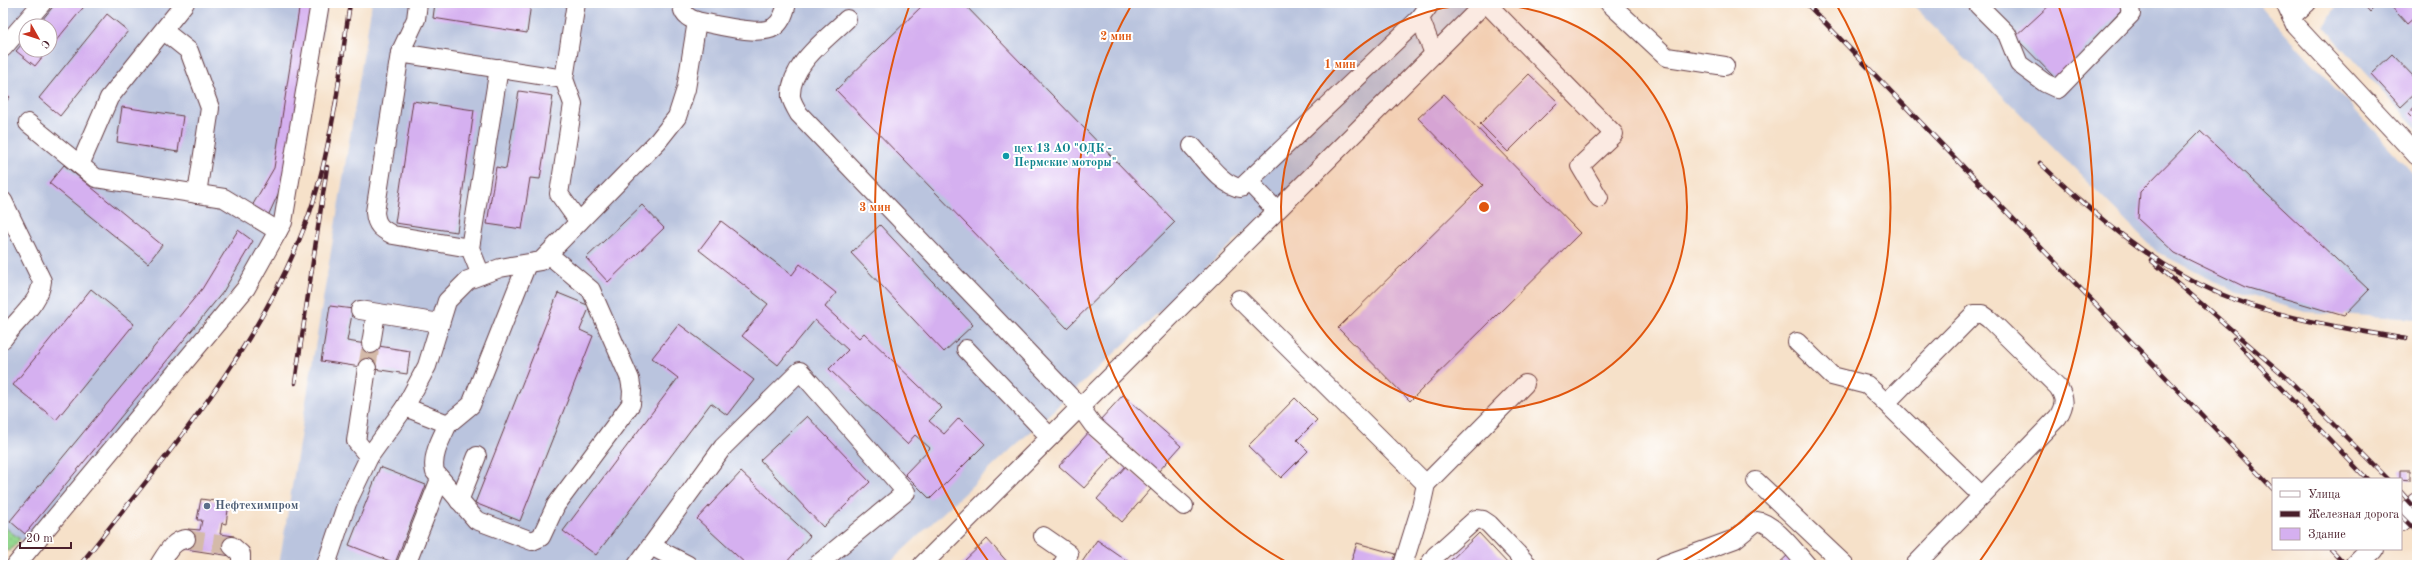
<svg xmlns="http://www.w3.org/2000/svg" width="2420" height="568" font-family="'Old Standard TT',serif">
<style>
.industrial{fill:#bac4de;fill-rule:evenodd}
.green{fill:url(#green-dots);stroke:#707c5e}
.building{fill:#d5b0f0}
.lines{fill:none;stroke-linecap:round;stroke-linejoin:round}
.minor-tunnel{stroke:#d4baa9;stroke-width:18;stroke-dasharray:18 9;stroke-linecap:butt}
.minor-casing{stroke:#643c43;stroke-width:20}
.major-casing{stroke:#643c43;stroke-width:24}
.minor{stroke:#fff;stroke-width:18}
.major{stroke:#fff;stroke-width:22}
.rail-casing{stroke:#4a1f2b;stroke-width:4.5}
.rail{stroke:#fff;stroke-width:3;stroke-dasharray:9;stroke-linecap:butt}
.ring{fill:none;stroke:#e0560e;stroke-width:2}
.culture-dot{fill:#0f9aa8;stroke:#fff;stroke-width:1.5}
.service-dot{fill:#5c6f8a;stroke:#fff;stroke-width:1.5}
.labels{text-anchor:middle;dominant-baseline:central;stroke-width:4;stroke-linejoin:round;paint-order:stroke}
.culture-label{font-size:12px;font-weight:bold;fill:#0d838f;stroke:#fff;text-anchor:start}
.service-label{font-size:12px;font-weight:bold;fill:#4e5e75;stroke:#fff;text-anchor:start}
.centre{fill:#e0560e;stroke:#fff;stroke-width:2}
.ring-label{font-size:12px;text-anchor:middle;font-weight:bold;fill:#e0560e;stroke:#fff;stroke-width:4;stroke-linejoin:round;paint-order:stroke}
</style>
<defs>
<pattern id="green-dots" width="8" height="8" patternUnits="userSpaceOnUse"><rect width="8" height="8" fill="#95d890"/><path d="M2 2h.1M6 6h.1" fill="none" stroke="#82b97c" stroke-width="1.8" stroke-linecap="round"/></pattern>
</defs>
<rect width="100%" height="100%" fill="#fff"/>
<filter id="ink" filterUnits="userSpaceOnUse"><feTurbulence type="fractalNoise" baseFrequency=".025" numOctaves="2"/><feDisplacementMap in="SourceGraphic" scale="8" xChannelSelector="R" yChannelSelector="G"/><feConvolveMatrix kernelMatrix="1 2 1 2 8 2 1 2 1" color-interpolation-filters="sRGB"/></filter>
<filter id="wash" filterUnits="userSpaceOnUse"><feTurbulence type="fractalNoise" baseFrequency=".012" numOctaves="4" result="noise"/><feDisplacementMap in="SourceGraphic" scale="16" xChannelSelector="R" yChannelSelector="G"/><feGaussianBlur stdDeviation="0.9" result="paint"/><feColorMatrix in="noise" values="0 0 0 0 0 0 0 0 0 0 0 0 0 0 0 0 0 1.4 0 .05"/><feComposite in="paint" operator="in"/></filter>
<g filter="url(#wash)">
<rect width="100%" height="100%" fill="#f6e1c9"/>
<g class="industrial">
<path d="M 3,3 L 328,3 L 287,208 L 260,258 L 29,546 L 3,526 ZM 26,26 L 50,26 L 50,50 L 26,50 Z"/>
<path d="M 372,3 L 1480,3 L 1292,188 L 887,565 L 279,565 Z"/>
<path d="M 1911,3 L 2257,3 L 2417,178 L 2417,319 L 2305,312 L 2231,290 L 2157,252 Z"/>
<path d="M 2338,3 L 2417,3 L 2417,129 L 2324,27 Z"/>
</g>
<path class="green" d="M 3,526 L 20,539 L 10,551 L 3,550 Z"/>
<g id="blocks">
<g class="building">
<path d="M 56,3 L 87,3 L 50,48 L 50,26 L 37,26 Z"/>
<path d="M 300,3 L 317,3 L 291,166 L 268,216 L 252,206 L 274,168 Z"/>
<path d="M 435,3 L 531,3 L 527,33 L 433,18 Z"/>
<path d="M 750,3 L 769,3 L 769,6 Z"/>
<path d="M 925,3 L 963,3 L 1175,222 L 1067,328 L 836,90 Z"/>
<path d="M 2052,3 L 2120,3 L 2124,7 L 2056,79 L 2015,37 Z"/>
<path d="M 2362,3 L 2379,3 L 2370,12 Z"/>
<path d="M 2388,3 L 2417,3 L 2417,15 L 2407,24 Z"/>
<path d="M 107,14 L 128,31 L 60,116 L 39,98 Z"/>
<path d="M 26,39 L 26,50 L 48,50 L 35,66 L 16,51 Z"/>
<path d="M 2392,54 L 2417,80 L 2417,92 L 2401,107 L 2371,74 Z"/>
<path d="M 1529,74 L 1558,102 L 1508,152 L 1480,124 Z"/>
<path d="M 3,91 L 10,97 L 3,105 Z"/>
<path d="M 519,91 L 553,96 L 540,179 L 530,178 L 522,229 L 487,224 L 496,167 L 506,169 Z"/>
<path d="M 1444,94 L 1580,233 L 1410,401 L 1338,328 L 1483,185 L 1418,118 Z"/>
<path d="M 413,101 L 474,110 L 457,232 L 395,223 Z"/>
<path d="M 2417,104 L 2417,123 L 2408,114 Z"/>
<path d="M 122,107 L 183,116 L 178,152 L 117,142 Z"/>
<path d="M 2200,131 L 2369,290 L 2344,316 L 2245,287 L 2175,253 L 2138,219 L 2140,192 Z"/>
<path d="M 64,165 L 162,245 L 148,263 L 49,183 Z"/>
<path d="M 642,205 L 664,228 L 608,282 L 586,258 Z"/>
<path d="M 721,221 L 792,275 L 800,264 L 836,293 L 825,307 L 859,338 L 864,333 L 942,408 L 929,421 L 944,434 L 959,418 L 985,444 L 930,499 L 905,474 L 930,448 L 915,435 L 907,444 L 829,369 L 848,350 L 815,320 L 778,365 L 742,336 L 768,304 L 699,250 Z"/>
<path d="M 880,225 L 973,325 L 944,352 L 851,253 Z"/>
<path d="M 238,230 L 253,241 L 223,292 L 25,534 L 10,521 L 202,289 Z"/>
<path d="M 91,289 L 134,324 L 56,420 L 13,385 Z"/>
<path d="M 558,293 L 590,306 L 580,330 L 593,336 L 520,521 L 475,503 Z"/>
<path d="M 330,306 L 353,309 L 347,341 L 410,351 L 407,374 L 321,361 Z"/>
<path d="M 679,324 L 754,380 L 727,415 L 711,403 L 596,555 L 563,531 L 678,378 L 652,358 Z"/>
<path d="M 1123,395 L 1181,446 L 1158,472 L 1100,420 Z"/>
<path d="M 1295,398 L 1317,420 L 1297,440 L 1308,451 L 1281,478 L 1248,446 Z"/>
<path d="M 807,416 L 870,482 L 823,527 L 760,460 Z"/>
<path d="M 1089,432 L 1114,455 L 1084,488 L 1059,466 Z"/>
<path d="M 1126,466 L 1151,489 L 1122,522 L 1097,499 Z"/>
<path d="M 380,467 L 426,485 L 395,563 L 349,545 Z"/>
<path d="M 2400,470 L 2410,470 L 2410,480 L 2400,479 Z"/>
<path d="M 741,472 L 810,536 L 784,565 L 747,565 L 697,519 Z"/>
<path d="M 201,499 L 229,503 L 226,524 L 222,523 L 220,534 L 234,536 L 231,556 L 185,549 L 188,529 L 200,530 L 202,520 L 197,520 Z"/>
<path d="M 1479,533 L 1509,565 L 1446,565 Z"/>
<path d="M 987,539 L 1010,565 L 960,565 Z"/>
<path d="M 1097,540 L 1133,565 L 1080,565 Z"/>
<path d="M 1357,543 L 1396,554 L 1392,565 L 1350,565 Z"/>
<path d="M 1789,554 L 1800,565 L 1777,565 Z"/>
</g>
</g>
</g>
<g filter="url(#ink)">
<use href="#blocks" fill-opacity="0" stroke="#643c43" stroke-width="1"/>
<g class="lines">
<g class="minor-tunnel">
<path d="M 367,368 L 371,344"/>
<path d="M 186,539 L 232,546"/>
</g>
<g class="minor-casing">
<g id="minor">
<path d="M 576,3 L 564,79 L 573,104 L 559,194 L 579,222"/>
<path d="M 1428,3 L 1428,7 L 1420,18 L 1434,54"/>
<path d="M 1486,3 L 1614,134 L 1580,166 L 1599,198"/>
<path d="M 1609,3 L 1667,57 L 1725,66"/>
<path d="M 1980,3 L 1978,5 L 2007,34 L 2019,64 L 2045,83 L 2058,89 L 2131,14 L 2129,3"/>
<path d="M 2285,3 L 2295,25 L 2417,156"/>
<path d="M 2291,17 L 2307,3"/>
<path d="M 847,19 C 827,39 789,65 791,97 C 792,102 796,109 799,114 L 1080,407 L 1093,425 L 1184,506"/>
<path d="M 697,21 C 714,24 760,37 774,27 C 782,22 785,12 787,3"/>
<path d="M 164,31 L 189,51 L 210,108 L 197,194"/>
<path d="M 3,48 L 42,3"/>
<path d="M 400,53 L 416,19 L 418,3"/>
<path d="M 28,123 L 96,178 L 224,198 L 278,231"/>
<path d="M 1192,146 C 1205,160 1222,186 1241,188 L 1420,18"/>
<path d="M 80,165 L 109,98 L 185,3"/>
<path d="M 1249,182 L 1276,210"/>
<path d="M 3,201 L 42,281 C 40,304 15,321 3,339"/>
<path d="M 470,248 L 393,235 C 381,229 376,225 375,212 L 400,53 L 564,79"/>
<path d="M 481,275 L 470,248 L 499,68"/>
<path d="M 1239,299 L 1426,484 L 1421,507 L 1403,565"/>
<path d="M 360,310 L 440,323"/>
<path d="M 1797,342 L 1832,376 L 1867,385 L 1886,403"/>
<path d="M 371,344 L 376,313"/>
<path d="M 966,349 L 1050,437"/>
<path d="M 367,368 L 356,441 L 369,457"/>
<path d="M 405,407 L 448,424 C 441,439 431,456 435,472 L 476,520 L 532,541 L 541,537 L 556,505 L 631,404 L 632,391 L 630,379 L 591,290 L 548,254"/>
<path d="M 448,424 L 471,405 L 527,264"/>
<path d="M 1756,481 L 1845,565"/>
<path d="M 1426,484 L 1525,384"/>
<path d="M 459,501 L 477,456"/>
<path d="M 1043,536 L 1069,554 L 1062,565"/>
<path d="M 232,546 L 241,554 L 241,565"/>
<path d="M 651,546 L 688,565"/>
<path d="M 16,565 L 246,288 L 283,222 L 320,3"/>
<path d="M 159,565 C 166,554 173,540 186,539"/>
<path d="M 326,565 L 347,503 L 369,457 L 405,407 L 427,366 L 447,301 L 468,280 L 500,268 L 541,261 L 658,141 L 677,117 L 686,89 L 697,21 C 687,18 682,14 682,3"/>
<path d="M 406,565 L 440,479"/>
<path d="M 637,565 L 723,447 L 800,371 L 906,492 L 817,565"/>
<path d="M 922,565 L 1485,3"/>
<path d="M 1429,565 L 1435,556 L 1476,519 L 1483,520 L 1489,524 L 1528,565"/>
<path d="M 1664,565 L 1735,539 L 1757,521 C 1773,522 1796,553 1807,565"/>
<path d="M 1915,565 L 2058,417 C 2065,405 2066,399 2058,387 L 1989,319 L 1982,314 L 1974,314 L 1886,403 L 1982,496"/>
</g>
</g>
<g class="major-casing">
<g id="major">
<path d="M 2401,520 L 2417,504"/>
<path d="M 2356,565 L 2372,549"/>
</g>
</g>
<use href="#minor" class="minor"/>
<use href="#major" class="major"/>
<g class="rail-casing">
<g id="rail">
<path d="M 1806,3 L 2273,489"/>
<path d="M 335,108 L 350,3"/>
<path d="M 2040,163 C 2092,213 2151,264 2218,293 C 2278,318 2342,328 2406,339"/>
<path d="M 2151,260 L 2286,377 L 2388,479"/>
<path d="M 2234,339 L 2367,479"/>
<path d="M 295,383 L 327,167"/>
<path d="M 2401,492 L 2417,510"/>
<path d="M 2401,515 L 2417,531"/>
<path d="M 2331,549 L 2346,565"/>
<path d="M 80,565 C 162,460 256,354 304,228 C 320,188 328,145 336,102"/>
</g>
</g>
<use href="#rail" class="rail"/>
</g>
</g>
<circle cx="1484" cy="207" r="203" fill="#e0560e" fill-opacity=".12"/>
<g class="ring">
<circle cx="1484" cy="207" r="203"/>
<path d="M1290 564A406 406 0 0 1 1132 4M1836 4A406 406 0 0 1 1678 564"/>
<path d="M991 565A609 609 0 0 1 910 4M2058 4A609 609 0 0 1 1977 565"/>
</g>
<circle class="culture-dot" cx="1006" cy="156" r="4"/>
<circle class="service-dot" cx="207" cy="506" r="4"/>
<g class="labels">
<g class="culture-label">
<text x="1014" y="149">цех 13 АО "ОДК -<tspan x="1014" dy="14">Пермские моторы"</tspan></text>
</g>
<g class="service-label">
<text x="215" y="506">Нефтехимпром</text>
</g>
</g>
<circle cx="1484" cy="207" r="6" class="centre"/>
<g class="ring-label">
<text x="1116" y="40">2 мин</text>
<text x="1340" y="68">1 мин</text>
<text x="875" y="211">3 мин</text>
</g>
<rect width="2420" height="568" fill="none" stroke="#fff" stroke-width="16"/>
<rect x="2272" y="478" width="130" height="72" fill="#ffffff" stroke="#b7a5aa"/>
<rect x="2280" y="491" width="20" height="6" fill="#ffffff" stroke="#b7a5aa"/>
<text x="2308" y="498" font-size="12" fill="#4a1f2b">Улица</text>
<rect x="2280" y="511" width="20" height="6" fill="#4a1f2b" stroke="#b7a5aa"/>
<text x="2308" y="518" font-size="12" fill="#4a1f2b">Железная дорога</text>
<rect x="2280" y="528" width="20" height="12" fill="#d5b0f0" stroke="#b7a5aa"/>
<text x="2308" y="538" font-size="12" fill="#4a1f2b">Здание</text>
<g transform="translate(38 38) rotate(129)"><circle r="19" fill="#ffffff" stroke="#b7a5aa"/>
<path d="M0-3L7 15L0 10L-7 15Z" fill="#c8321e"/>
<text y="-6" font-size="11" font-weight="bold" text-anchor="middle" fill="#4a1f2b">С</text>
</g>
<path d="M20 542v6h51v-6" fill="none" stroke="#4a1f2b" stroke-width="2"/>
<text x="26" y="542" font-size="12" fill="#4a1f2b" stroke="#ffffff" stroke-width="3" paint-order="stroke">20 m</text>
</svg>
